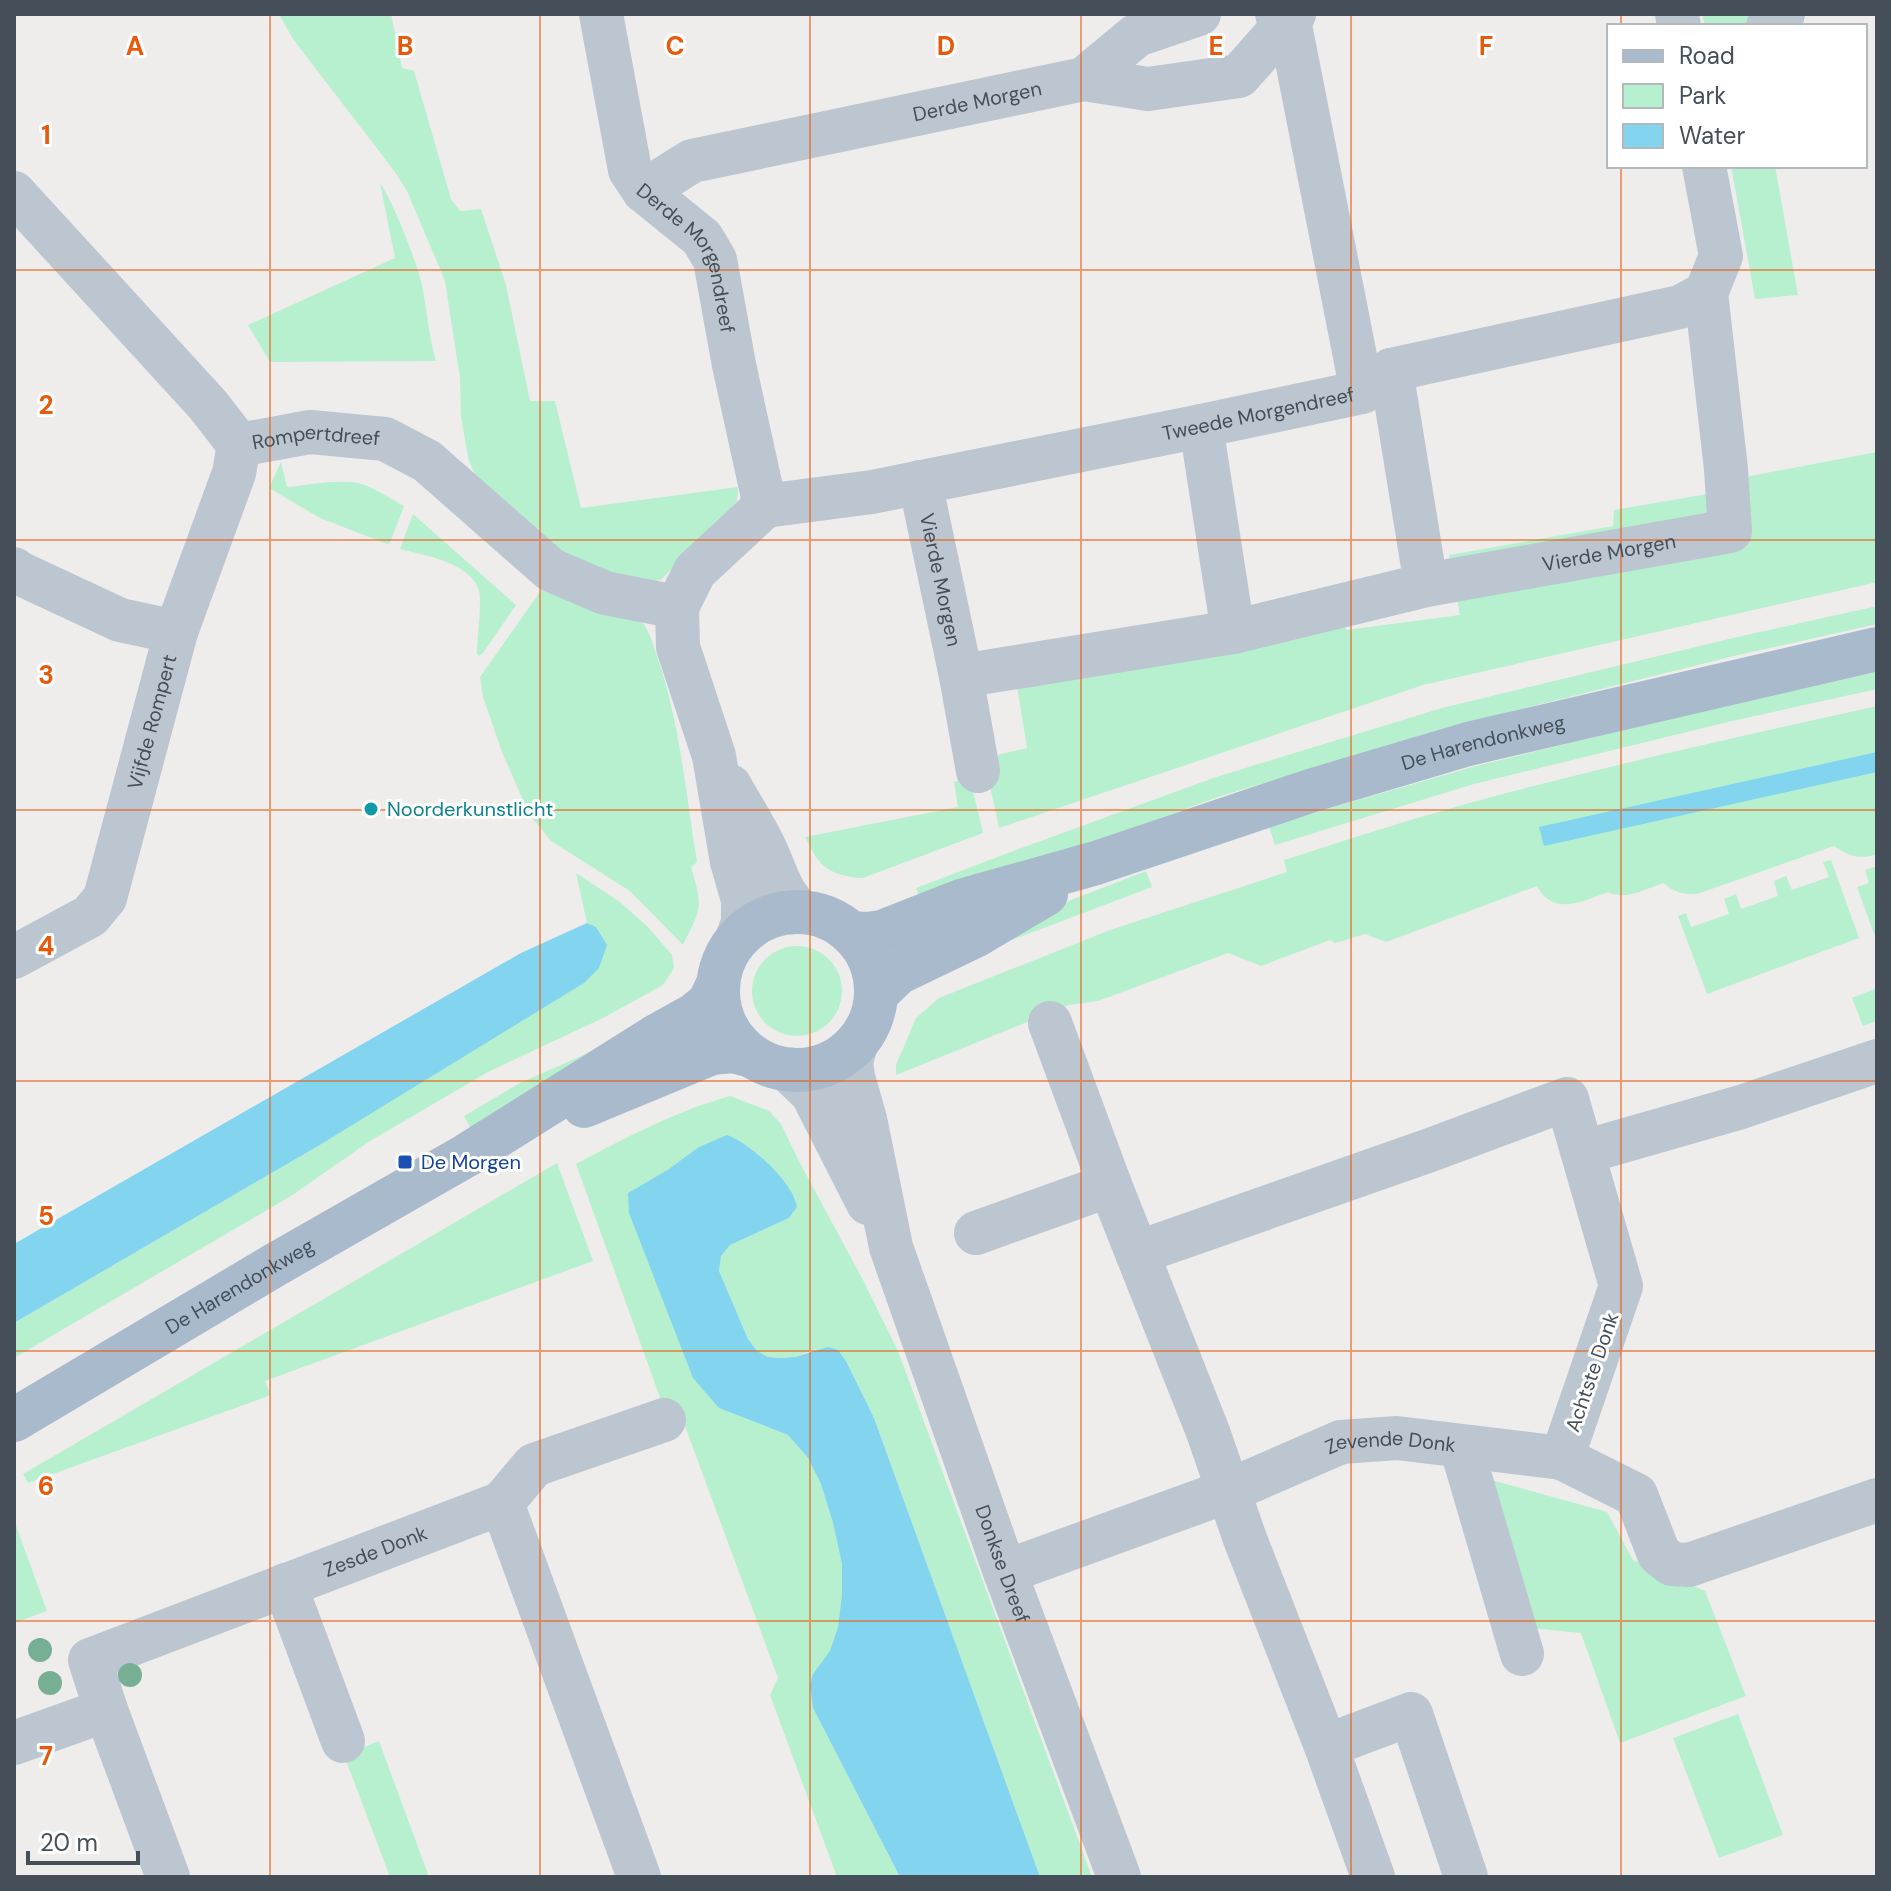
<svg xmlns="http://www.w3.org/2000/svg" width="1891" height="1891" font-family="'DM Sans',sans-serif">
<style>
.green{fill:#b7f0cf}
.water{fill:#82d4ef}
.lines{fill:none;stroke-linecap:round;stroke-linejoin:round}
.minor{stroke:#bcc6d0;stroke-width:44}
.major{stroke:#aabacd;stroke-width:44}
.tree{fill:#76af94}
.grid{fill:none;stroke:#e8590c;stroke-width:2;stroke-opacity:0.55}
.culture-dot{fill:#0f9aa8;stroke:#fff;stroke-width:3}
.transit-dot{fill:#1a4fb4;stroke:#fff;stroke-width:3}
.labels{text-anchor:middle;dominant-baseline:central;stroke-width:6;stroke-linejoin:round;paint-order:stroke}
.street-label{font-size:20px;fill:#444f5a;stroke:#fff}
.culture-label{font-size:20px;fill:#0d838f;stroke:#fff;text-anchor:start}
.transit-label{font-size:20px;fill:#164399;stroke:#fff;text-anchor:start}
.grid-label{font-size:26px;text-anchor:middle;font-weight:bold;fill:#e8590c;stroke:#fff;stroke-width:6;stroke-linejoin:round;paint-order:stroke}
</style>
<rect width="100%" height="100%" fill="#efecec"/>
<g class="green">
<path d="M 279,14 L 391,14 L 402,68 L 414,71 L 451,199 L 460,211 L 481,209 L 506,285 L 530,401 L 555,401 L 581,508 L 738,487 L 737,502 L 711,526 L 661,580 L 623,581 L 595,572 L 555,547 L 477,480 L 468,458 L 461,416 L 460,378 L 445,281 L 407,191 L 395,172 L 293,39 Z"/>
<path d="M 1702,14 L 1773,14 L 1759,26 L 1705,26 Z"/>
<path d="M 1731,166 L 1775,166 L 1798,295 L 1755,299 Z"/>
<path d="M 380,183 C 393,201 415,258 421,281 C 427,307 428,334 436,361 L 270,362 L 248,325 L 395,258 Z"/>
<path d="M 1877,452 L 1877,582 L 1423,685 L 999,828 L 984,758 L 1027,748 L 1015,674 L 1341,600 L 1346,630 L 1460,615 L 1449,555 L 1613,526 L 1614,510 L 1742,488 L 1750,476 Z"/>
<path d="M 281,462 L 287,487 C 308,485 337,479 358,483 C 374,487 389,498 404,506 L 390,543 L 387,544 L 320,518 L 269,488 Z"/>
<path d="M 413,514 L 516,605 L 483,653 L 479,656 L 477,654 C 477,640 482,602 479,591 C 472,563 424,555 400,549 Z"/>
<path d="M 545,585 L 640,619 C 650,631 653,645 658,659 C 680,724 686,794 697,862 L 691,867 C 703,908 702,907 683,945 L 630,891 L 551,841 L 529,814 L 502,752 L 483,697 L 480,677 Z"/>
<path d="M 1877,606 L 1877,624 L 1734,656 L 1445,728 L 1221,796 L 922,905 L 916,888 L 1008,853 L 1216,777 L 1442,708 L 1733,638 Z"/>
<path d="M 1877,672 L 1877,689 L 1732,721 L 1474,784 L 1275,845 L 1269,826 L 1472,767 L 1733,703 Z"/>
<path d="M 1877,706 L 1877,854 C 1860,860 1848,856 1834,846 L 1697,894 C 1683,895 1674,892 1663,883 C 1646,889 1624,901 1608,892 C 1583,901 1553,917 1537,886 L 1386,942 L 1365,934 L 1335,943 L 1330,940 L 1261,966 L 1228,953 L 1098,1001 L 1069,1005 L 896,1075 L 896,1065 L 916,1018 L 939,998 L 1110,930 L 1287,872 L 1284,860 C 1355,837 1427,814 1499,795 C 1624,762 1751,734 1877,706 Z"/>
<path d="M 970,778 L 983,833 L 863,878 C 849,878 828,873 819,861 C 813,854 809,844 805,837 L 958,807 L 954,782 Z"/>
<path d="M 1831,860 L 1859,938 L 1707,994 L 1678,916 L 1686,913 L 1691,927 L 1729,914 L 1724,899 L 1736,894 L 1741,909 L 1778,896 L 1774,881 L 1786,876 L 1792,890 L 1829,877 L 1823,862 Z"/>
<path d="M 1877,866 L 1877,942 L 1857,887 L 1869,883 L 1865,870 Z"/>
<path d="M 1146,871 L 1152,887 L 975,954 L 974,949 L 1071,900 Z"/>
<path d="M 576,873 L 620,902 L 648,927 L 672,955 L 674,968 L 663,985 L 603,1018 L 488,1072 L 370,1141 L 291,1196 L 14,1358 L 14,1323 L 318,1146 L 596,927 L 587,923 Z"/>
<circle cx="797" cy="991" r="45"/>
<path d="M 1877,988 L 1877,1021 L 1863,1026 L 1852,998 Z"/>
<path d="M 599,1048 L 471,1129 L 464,1116 L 520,1083 Z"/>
<path d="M 730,1096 L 769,1111 L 781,1124 L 800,1163 L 863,1280 L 898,1351 L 1092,1877 L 1040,1877 L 874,1418 L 846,1361 L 815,1349 L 795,1357 L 782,1358 L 768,1357 L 757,1351 L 748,1339 L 719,1271 L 721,1256 L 730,1245 L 789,1218 L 797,1207 L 795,1197 L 669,1169 L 628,1193 L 720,1408 L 788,1435 L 808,1458 L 821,1484 L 833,1523 L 842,1564 L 842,1594 L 838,1627 L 830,1652 L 813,1674 L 810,1685 L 813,1708 L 900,1877 L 837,1877 L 770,1695 L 778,1678 L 682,1418 L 663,1406 L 576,1164 C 625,1138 676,1111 730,1096 Z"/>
<path d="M 557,1163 L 593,1261 L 265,1381 L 271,1395 L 28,1483 L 23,1474 Z"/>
<path d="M 1484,1478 L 1607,1512 L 1633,1560 L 1705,1591 L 1746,1696 L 1620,1743 L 1581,1633 L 1530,1628 Z"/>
<path d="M 14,1520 L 47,1611 L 14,1623 Z"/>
<path d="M 1738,1714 L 1783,1835 L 1719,1858 L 1673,1738 Z"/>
<path d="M 379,1741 L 429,1877 L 390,1877 L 344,1755 Z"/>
</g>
<g class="water">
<path d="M 1877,752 L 1877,772 L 1544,846 L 1539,827 Z"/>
<path d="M 587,923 L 596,927 L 607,945 L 599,968 L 584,983 L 318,1146 L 14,1323 L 14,1244 L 521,953 Z"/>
<path d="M 727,1135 C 750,1143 794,1183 797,1207 L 789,1218 L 730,1245 L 721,1256 L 719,1271 L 748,1339 L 757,1351 L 768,1357 L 782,1358 L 795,1357 L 828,1347 L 838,1350 L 846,1361 L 874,1418 L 1040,1877 L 900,1877 L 813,1708 L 810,1685 L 813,1674 L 830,1651 L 838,1627 L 842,1594 L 842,1564 L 833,1523 L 821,1484 L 808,1458 L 788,1435 L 719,1408 L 693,1378 L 629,1213 L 628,1193 L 669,1169 L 699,1147 Z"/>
</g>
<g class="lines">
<g class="minor">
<path id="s1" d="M 601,14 L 630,170 L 644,191 L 702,238 L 715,260 L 734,365 L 765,506"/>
<path d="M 1277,14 L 1289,20 L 1362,392"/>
<path d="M 1677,14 L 1679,26"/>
<path d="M 1768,26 L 1783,14"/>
<path d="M 1084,79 L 1137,35 L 1199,14"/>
<path id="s2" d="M 644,191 L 692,161 L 1084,79 L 1148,89 L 1239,76 L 1294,14"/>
<path id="s3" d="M 14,193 L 208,405 L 239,445 L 310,432 L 385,439 L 427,461 L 551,570 L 605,593 L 677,607"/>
<path d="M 1391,370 L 1426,585"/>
<path d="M 1201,426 L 1233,632"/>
<path id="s4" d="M 920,482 L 961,676 L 978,771"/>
<path id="s5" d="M 765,506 L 872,492 L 1201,426 L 1362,392 L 1391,370 L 1680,307 L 1706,293 L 1721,256 L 1704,166"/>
<path d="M 14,569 L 17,572 L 120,620 L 176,632"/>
<path id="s6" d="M 961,676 L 1233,632 L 1426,585 L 1730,531 L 1726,469 L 1706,293"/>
<path d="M 730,786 C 742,808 757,830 767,853 C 778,877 780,893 801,912"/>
<path d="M 737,939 L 743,922 L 743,900 L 732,862 L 714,756 L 678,647 L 677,607 L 695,571 L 765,506"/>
<path id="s7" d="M 14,957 L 90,916 L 105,898 L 176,632 L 234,473 L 239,445"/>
<path d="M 1050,1023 L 1110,1185 L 1208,1432 L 1245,1539 L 1326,1746 L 1411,1714 L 1466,1877"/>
<path id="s8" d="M 856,1044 L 851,1062 L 853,1077 L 865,1119 L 891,1247 L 1005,1572 L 1119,1877"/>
<path d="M 788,1070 L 812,1093 L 868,1203"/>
<path d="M 1584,1152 L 1741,1107 L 1877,1061"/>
<path d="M 976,1233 L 1110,1185"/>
<path d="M 1137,1253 L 1433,1149 L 1567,1099 L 1621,1286 L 1562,1458 L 1636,1495 L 1659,1554 L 1672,1564 L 1689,1565 L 1877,1500"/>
<path d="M 1461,1446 L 1522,1654"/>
<path d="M 502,1503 L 534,1465 L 664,1420"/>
<path id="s9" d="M 1005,1572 L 1228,1491 L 1341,1442 L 1397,1438 L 1562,1458"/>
<path d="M 285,1585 L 343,1741"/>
<path d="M 14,1743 L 106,1710"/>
<path d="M 1326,1746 L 1373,1877"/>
<path id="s10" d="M 168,1877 L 106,1710 L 90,1660 L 502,1503 L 639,1877"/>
</g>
<g class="major">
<circle cx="797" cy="991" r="79"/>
<path id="s11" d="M 851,933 L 866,934 L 882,932 L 961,901 L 1096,863 L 1310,791 L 1468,744 L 1877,649"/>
<path d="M 876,994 L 898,973 L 975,936 L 1046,894"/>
<path d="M 584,1106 L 712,1053 L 732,1051 L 752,1056"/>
<path id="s12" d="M 14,1420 L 273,1266 L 467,1155 L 658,1035 L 694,1015 L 709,1003 L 718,984"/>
</g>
</g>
<g class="tree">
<circle cx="40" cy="1650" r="12"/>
<circle cx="130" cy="1675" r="12"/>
<circle cx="50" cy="1683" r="12"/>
</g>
<path class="grid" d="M 270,14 L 270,1877M 540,14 L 540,1877M 810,14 L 810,1877M 1081,14 L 1081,1877M 1351,14 L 1351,1877M 1621,14 L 1621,26M 1621,166 L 1621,1877M 14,270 L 1877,270M 14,540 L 1877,540M 14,810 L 1877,810M 14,1081 L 1877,1081M 14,1351 L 1877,1351M 14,1621 L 1877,1621"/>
<circle class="culture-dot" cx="371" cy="809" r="8"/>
<rect class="transit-dot" x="397" y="1154" width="16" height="16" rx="4"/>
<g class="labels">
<g class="street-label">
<text stroke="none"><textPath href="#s2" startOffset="348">Derde Morgen</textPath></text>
<text stroke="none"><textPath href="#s1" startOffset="268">Derde Morgendreef</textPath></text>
<text stroke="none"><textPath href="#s5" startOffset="502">Tweede Morgendreef</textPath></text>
<text stroke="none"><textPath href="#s3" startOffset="416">Rompertdreef</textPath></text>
<text stroke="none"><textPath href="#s6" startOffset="660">Vierde Morgen</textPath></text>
<text stroke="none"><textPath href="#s4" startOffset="100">Vierde Morgen</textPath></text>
<text stroke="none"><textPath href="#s7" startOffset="292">Vijfde Rompert</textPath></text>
<text stroke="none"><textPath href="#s11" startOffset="662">De Harendonkweg</textPath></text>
<text stroke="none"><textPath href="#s12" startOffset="262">De Harendonkweg</textPath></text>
<text transform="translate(1592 1372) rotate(-71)">Achtste Donk</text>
<text stroke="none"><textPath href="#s9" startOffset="410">Zevende Donk</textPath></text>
<text stroke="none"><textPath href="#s10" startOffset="536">Zesde Donk</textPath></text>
<text stroke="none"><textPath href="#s8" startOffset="544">Donkse Dreef</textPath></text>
</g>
<g class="culture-label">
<text x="387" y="809">Noorderkunstlicht</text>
</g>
<g class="transit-label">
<text x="421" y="1162">De Morgen</text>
</g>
</g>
<g class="grid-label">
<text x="135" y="55">A</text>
<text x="405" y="55">B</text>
<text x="675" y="55">C</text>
<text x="946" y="55">D</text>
<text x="1216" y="55">E</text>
<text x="1486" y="55">F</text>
<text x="46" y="144">1</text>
<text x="46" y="414">2</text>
<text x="46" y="684">3</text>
<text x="46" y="955">4</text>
<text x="46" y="1225">5</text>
<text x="46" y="1495">6</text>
<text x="46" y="1765">7</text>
</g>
<rect width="1891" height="1891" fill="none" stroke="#444f5a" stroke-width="32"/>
<rect x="1607" y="24" width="260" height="144" fill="#ffffff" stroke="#b4b9bd" stroke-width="2"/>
<rect x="1623" y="50" width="40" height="12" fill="#aabacd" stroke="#b4b9bd" stroke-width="2"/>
<text x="1679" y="64" font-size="24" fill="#444f5a">Road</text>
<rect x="1623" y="84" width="40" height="24" fill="#b7f0cf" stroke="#b4b9bd" stroke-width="2"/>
<text x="1679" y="104" font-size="24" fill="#444f5a">Park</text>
<rect x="1623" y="124" width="40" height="24" fill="#82d4ef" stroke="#b4b9bd" stroke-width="2"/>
<text x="1679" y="144" font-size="24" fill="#444f5a">Water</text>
<path d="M28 1851v12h110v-12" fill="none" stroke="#444f5a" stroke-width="4"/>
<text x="40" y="1851" font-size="24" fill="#444f5a" stroke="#ffffff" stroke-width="6" paint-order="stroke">20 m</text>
</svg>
